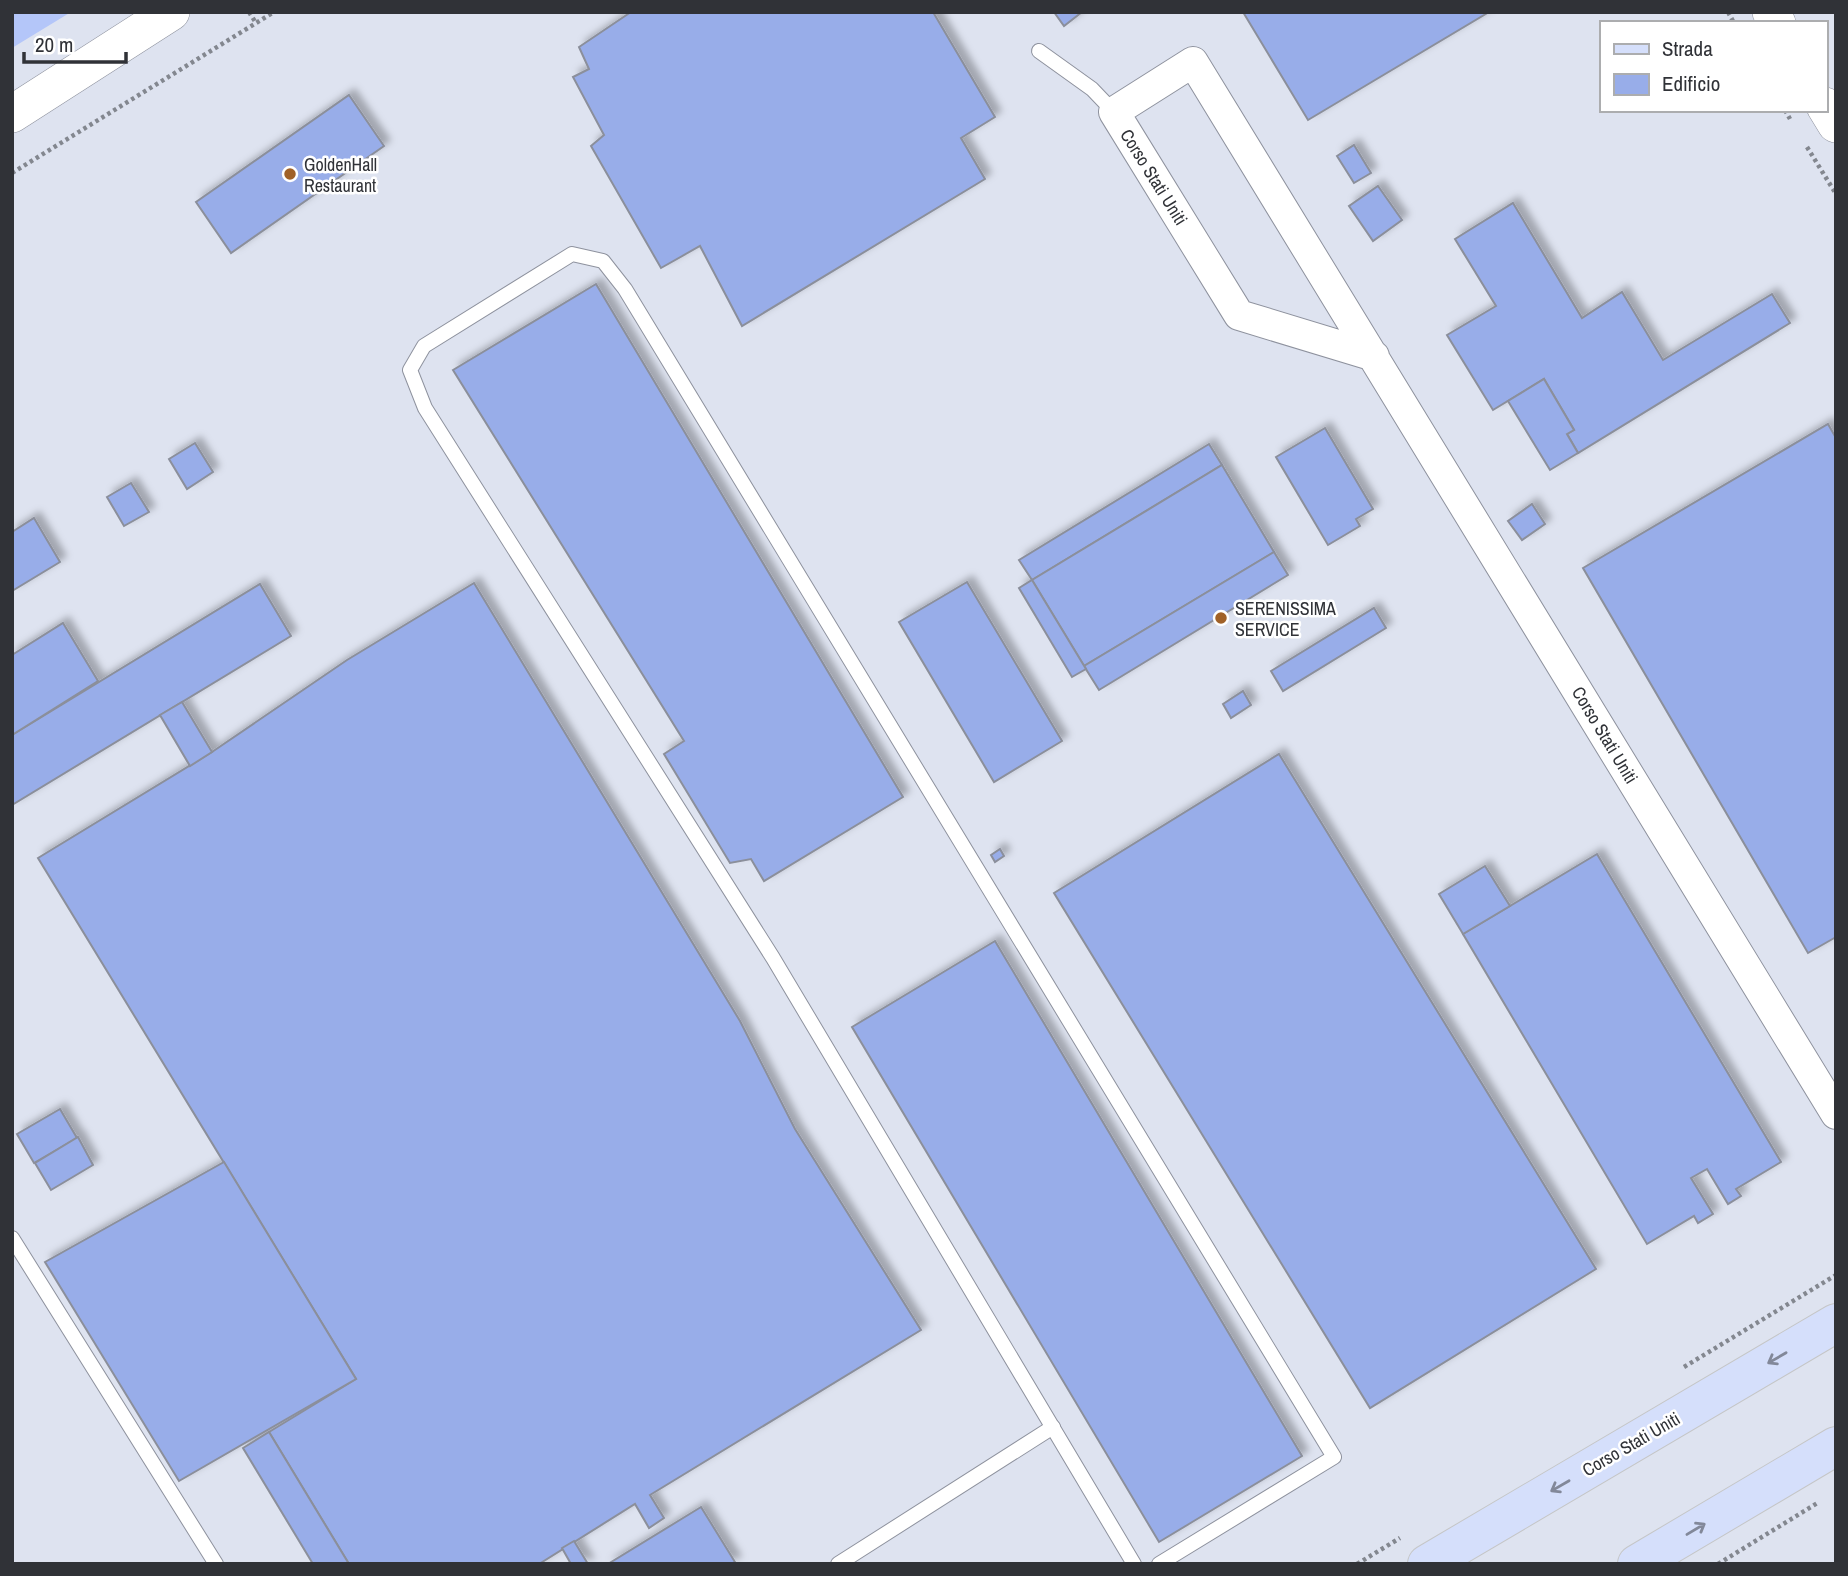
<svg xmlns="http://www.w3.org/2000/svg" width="1848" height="1576" font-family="'Archivo Narrow',sans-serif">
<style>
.green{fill:#b4c6f9}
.building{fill:#98ade9;stroke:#8b8f9b;stroke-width:2;filter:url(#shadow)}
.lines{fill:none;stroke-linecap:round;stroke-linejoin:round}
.service-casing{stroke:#8e929e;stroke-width:16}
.minor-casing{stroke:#8e929e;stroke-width:32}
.tertiary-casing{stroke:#8e929e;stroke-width:38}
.primary-casing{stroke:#c5c6c7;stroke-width:40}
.path{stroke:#83878f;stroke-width:4.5;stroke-dasharray:3.5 3.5;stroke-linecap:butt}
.service{stroke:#fff;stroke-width:14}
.minor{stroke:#fff;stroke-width:30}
.tertiary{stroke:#fff;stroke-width:37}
.primary{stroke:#d5dffb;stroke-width:38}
.oneway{stroke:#828899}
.poi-dot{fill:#a06128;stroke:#fff;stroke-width:2.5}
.labels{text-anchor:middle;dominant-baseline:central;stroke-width:5;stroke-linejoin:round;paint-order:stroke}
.poi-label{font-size:18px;fill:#303237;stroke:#fff;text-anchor:start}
.street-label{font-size:18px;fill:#303237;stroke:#fff}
</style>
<defs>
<filter id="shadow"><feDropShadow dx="6" dy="-6" stdDeviation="3.5" flood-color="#0004"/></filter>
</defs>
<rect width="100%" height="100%" fill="#dee3f0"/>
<path class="green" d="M 12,12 L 71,12 L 12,48 Z"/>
<g class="building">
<path d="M 631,12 L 933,12 L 995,117 L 961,138 L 985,179 L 742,326 L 700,246 L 661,268 L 591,146 L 604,135 L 573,77 L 589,69 L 579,47 Z"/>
<path d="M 1054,12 L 1082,12 L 1064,26 Z"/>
<path d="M 1243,12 L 1489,12 L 1308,120 Z"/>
<path d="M 349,95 L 384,146 L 231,253 L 196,202 Z"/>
<path d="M 1354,145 L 1371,173 L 1354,183 L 1337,156 Z"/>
<path d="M 1378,186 L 1402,220 L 1373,241 L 1349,206 Z"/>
<path d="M 1513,203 L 1582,318 L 1622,292 L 1663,360 L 1772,294 L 1790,323 L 1578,453 L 1567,434 L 1574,430 L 1544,379 L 1493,410 L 1447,335 L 1496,306 L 1455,239 Z"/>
<path d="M 596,284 L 903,797 L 764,881 L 751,859 L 730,863 L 664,754 L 684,741 L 453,370 Z"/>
<path d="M 1544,379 L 1574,430 L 1567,434 L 1578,453 L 1550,470 L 1508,401 Z"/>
<path d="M 1828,424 L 1836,438 L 1836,937 L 1808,953 L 1583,568 Z"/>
<path d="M 1325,428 L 1373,509 L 1356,519 L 1360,526 L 1328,545 L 1276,457 Z"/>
<path d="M 195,443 L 213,472 L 187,489 L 169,459 Z"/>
<path d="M 1209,444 L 1222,465 L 1032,580 L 1019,560 Z"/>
<path d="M 1222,465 L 1274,552 L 1084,666 L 1032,580 Z"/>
<path d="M 131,483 L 149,512 L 124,526 L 107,497 Z"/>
<path d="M 1532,504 L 1545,524 L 1522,540 L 1508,521 Z"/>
<path d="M 34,518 L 60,562 L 12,591 L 12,532 Z"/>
<path d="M 1274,552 L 1288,575 L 1099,690 L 1084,666 Z"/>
<path d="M 1032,580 L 1086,669 L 1072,677 L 1019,588 Z"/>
<path d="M 967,582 L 1062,741 L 994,782 L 899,622 Z"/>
<path d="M 474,583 L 740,1021 L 795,1129 L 921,1330 L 650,1495 L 664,1518 L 649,1528 L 635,1504 L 539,1564 L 349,1564 L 269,1432 L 356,1379 L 38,858 L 212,752 L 347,660 Z"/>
<path d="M 260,584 L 291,636 L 12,805 L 12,735 Z"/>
<path d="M 1374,608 L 1386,628 L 1283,691 L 1271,671 Z"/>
<path d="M 63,623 L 98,681 L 12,735 L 12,655 Z"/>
<path d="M 1243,691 L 1251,705 L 1231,718 L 1223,704 Z"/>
<path d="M 182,702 L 212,752 L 190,766 L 160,715 Z"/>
<path d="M 1279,754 L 1596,1269 L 1370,1408 L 1054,893 Z"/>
<path d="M 1000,849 L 1004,856 L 995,862 L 991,855 Z"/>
<path d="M 1597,854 L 1781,1162 L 1736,1189 L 1741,1196 L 1728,1204 L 1707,1169 L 1691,1178 L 1713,1214 L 1698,1223 L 1694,1216 L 1647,1244 L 1463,934 Z"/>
<path d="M 1485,866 L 1510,906 L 1463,934 L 1439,894 Z"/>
<path d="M 995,941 L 1302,1456 L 1159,1542 L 852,1027 Z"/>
<path d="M 60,1109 L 77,1138 L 34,1163 L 17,1134 Z"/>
<path d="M 78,1137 L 93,1165 L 51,1190 L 35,1163 Z"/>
<path d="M 224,1162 L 356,1379 L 179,1481 L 45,1262 Z"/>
<path d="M 269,1432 L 349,1564 L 313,1564 L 243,1448 Z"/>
<path d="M 701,1507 L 735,1562 L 731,1564 L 608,1564 Z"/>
<path d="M 574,1541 L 588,1564 L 571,1564 L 562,1548 Z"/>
</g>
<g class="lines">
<g class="service-casing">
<g id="service">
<path d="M 1039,51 L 1092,89 L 1114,112"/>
<path d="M 12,1238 L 216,1564"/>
<path d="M 838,1564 L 1053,1427"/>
<path d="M 1134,1564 L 773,958 L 425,408 L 410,370 L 424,346 L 572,254 L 603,261 L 625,289 L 1334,1457 L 1159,1564"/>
</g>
</g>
<g class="minor-casing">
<path id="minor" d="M 1374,356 L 1239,315 L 1114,112 L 1193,62 L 1836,1114"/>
</g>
<g class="tertiary-casing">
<g id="tertiary">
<path d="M 1771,12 L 1777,23"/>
<path d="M 1825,106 L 1836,124"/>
<path d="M 12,114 L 171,12"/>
</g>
</g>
<g class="primary-casing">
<g id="primary">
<path d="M 1427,1564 L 1836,1323"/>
<path d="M 1637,1564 L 1836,1446"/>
</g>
</g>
<g class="path">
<path d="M 249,12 L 256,23"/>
<path d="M 1728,12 L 1734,23"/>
<path d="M 1785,110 L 1790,119"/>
<path d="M 1807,147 L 1836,194"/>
<path d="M 12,173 L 274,12"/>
<path d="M 1684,1367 L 1836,1275"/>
<path d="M 1357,1564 L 1400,1538"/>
<path d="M 1718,1564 L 1819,1502"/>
</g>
<use href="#service" class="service"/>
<use href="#minor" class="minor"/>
<use href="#tertiary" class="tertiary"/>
<use href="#primary" class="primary"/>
</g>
<defs><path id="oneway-shaft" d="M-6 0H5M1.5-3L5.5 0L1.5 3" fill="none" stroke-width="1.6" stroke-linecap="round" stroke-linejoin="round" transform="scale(1.75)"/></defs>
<g class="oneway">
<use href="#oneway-shaft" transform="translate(1777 1358) rotate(150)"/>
<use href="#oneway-shaft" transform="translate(1560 1486) rotate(150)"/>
<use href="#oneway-shaft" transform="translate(1696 1529) rotate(-31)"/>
</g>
<g class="poi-dot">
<circle cx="290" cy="174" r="7"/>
<circle cx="1221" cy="618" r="7"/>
</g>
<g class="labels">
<g class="poi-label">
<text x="304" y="164">GoldenHall<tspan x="304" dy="21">Restaurant</tspan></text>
<text x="1235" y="608">SERENISSIMA<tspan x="1235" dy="21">SERVICE</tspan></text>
</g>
<g class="street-label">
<text transform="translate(1154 177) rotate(58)">Corso Stati Uniti</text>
<text transform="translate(1605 735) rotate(59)">Corso Stati Uniti</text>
<text transform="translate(1631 1444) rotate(-30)">Corso Stati Uniti</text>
</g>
</g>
<rect width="1848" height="1576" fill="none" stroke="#303237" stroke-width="28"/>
<rect x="1600" y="21" width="228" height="91" fill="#ffffff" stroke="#acadaf" stroke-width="2"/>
<rect x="1614" y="44" width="35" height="10" fill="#d5dffb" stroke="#acadaf" stroke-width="2"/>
<text x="1662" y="56" font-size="21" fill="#303237">Strada</text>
<rect x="1614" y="74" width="35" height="21" fill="#98ade9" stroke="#acadaf" stroke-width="2"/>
<text x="1662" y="91" font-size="21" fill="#303237">Edificio</text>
<path d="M24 52v10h102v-10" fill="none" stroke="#303237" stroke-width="3.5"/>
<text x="35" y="52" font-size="21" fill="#303237" stroke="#ffffff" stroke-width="5" paint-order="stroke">20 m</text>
</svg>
